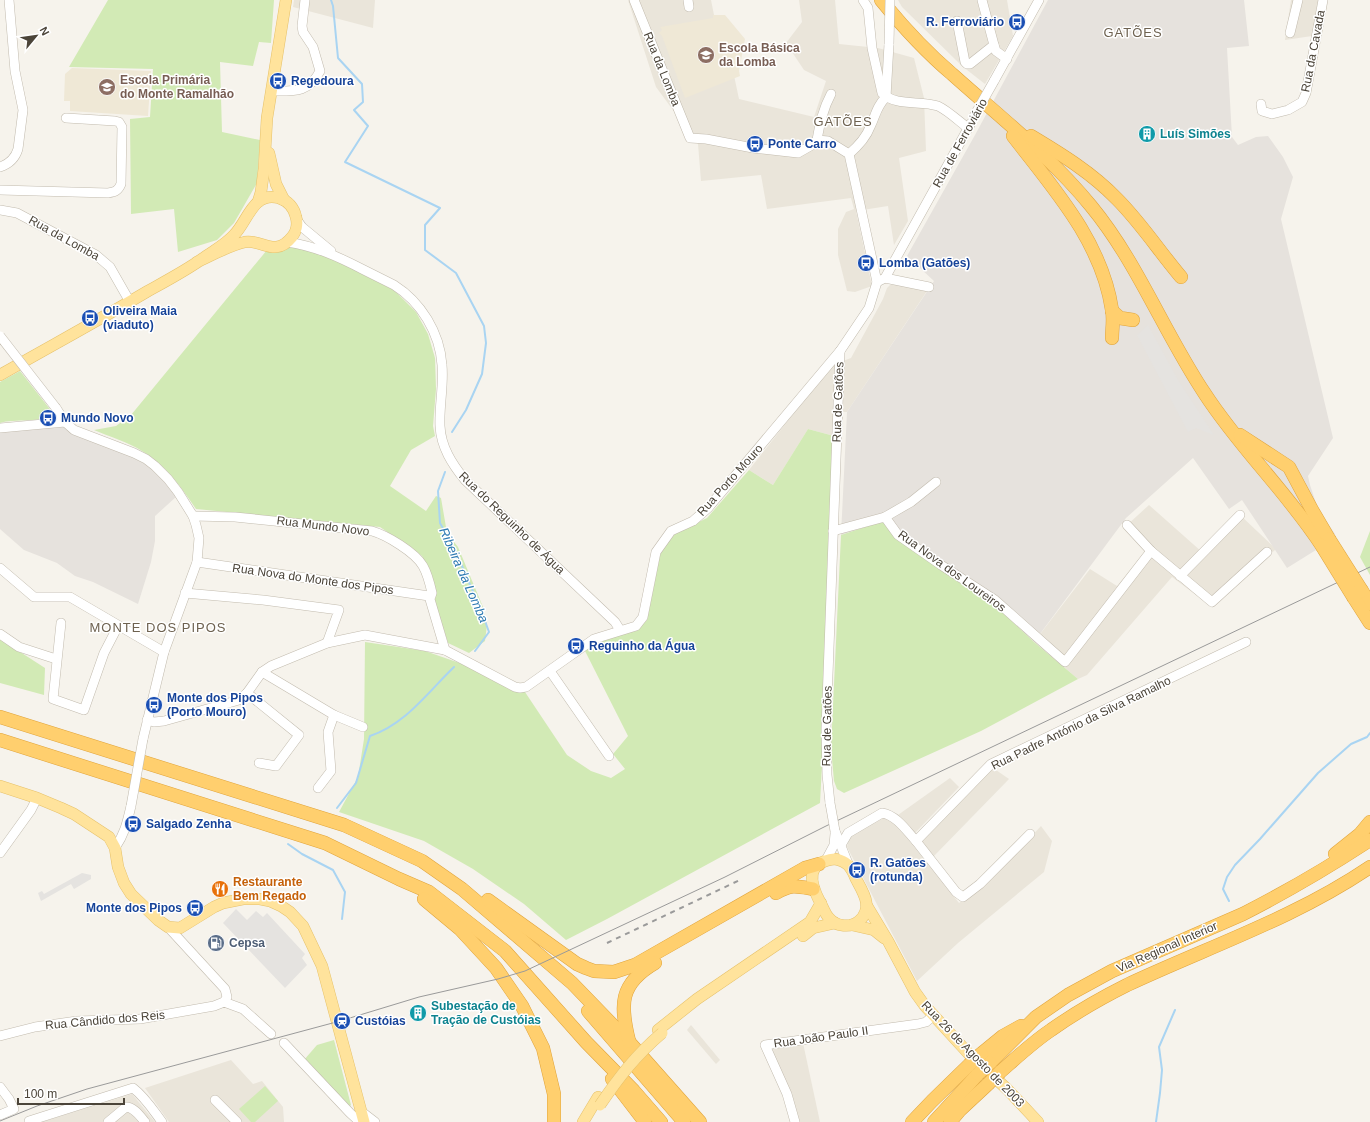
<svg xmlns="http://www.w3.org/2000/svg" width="1370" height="1122" font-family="Arial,sans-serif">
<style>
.residential{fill:#eae5da}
.industrial{fill:#e6e2dd}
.education{fill:#efe8d6}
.green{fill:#d2eab5}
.parking{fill:#e5e3e0}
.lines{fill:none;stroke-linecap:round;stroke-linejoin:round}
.stream{stroke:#a9d4f2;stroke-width:2}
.minor-casing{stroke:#c2bbae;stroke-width:10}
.major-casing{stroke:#e6c16a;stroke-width:12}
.highway-casing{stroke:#e0a43c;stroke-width:14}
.minor{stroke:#fff;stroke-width:9}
.major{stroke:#ffe39c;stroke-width:11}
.highway{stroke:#ffcf6e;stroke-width:13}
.tram{stroke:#9a9a9a;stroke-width:1}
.rail{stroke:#9a9a9a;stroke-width:2;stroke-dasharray:5 5;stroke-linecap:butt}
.minor-bridge-casing{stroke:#c2bbae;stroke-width:10;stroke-linecap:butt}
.major-bridge-casing{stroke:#e6c16a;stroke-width:12;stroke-linecap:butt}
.highway-bridge-casing{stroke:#e0a43c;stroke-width:14;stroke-linecap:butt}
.minor-bridge{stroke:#fff;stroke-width:9}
.major-bridge{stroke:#ffe39c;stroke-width:11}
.highway-bridge{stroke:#ffcf6e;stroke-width:13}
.labels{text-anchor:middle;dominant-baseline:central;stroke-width:3;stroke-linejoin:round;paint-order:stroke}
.transit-label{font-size:12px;font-weight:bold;fill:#164399;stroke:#fff;text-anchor:start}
.education-label{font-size:12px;font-weight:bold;fill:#785e54;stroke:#fff;text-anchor:start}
.street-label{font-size:12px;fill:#4b4439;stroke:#fff}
.culture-label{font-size:12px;font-weight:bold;fill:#0d838f;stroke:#fff;text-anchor:start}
.food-label{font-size:12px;font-weight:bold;fill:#c56008;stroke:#fff;text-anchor:start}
.service-label{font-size:12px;font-weight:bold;fill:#4e5e75;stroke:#fff;text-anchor:start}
.neighbourhood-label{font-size:13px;letter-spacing:1px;fill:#6e6250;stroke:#fff}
.water-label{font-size:13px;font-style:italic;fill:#2e7ab2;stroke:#fff}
</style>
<rect width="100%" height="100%" fill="#f6f3ec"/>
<g class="residential">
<path d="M 294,0 L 375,0 L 373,28 L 293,7 Z"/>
<path d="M 628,0 L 711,0 L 714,15 L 732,66 L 739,99 L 814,117 L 826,81 L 804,70 L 786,43 L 802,22 L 799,0 L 835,0 L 839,44 L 878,48 L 914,58 L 924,98 L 926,151 L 899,158 L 908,221 L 894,245 L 888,206 L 856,211 L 872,286 L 855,292 L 847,291 L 838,255 L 838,229 L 846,212 L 854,209 L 851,198 L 767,209 L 761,175 L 701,181 L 698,144 L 656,87 Z"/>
<path d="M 898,0 L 1007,0 L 1013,36 L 985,84 L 962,66 L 902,7 Z"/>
<path d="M 1291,0 L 1319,0 L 1312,36 L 1285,40 Z"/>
<path d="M 894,284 L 929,288 L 847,412 L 835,412 L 834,436 L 808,429 L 773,485 L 749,470 L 832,365 L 851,358 L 883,299 L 887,288 L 890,285 Z"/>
<path d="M 1149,505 L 1202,552 L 1239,514 L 1276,549 L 1212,607 L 1172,577 L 1087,675 L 1078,679 L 1034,642 L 1090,569 L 1117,586 L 1146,550 L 1126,526 Z"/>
<path d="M 993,768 L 1009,779 L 933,857 L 919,840 Z"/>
<path d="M 950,778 L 959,787 L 914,834 L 898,815 Z"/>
<path d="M 886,817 L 896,824 L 959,903 L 982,886 L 1018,851 L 1041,826 L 1052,841 L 1044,872 L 958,943 L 917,981 L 847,847 L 850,835 Z"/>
<path d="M 691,1025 L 720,1060 L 716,1064 L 687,1030 Z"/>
<path d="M 803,1043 L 820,1122 L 798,1122 L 772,1050 L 772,1048 Z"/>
<path d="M 231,1060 L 253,1084 L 262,1081 L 283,1107 L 284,1122 L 169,1122 L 145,1088 Z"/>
<path d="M 132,1094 L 155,1122 L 42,1122 Z"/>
</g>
<g class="industrial">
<path d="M 1048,0 L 1244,0 L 1249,46 L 1227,48 L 1232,137 L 1238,145 L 1256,137 L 1268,136 L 1283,157 L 1293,177 L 1281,219 L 1333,438 L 1308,476 L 1310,485 L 1318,509 L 1335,534 L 1316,550 L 1287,568 L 1242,500 L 1229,509 L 1193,458 L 1126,518 L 1034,642 L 993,603 L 883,521 L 841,535 L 847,412 L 934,281 L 907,256 L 975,135 Z"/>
<path d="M 60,425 L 74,433 L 138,459 L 158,473 L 177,496 L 155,516 L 155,541 L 151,562 L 138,604 L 93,582 L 75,576 L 57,563 L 24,550 L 0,529 L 0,433 L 15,428 Z"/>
</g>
<g class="education">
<path d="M 713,15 L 725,15 L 745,39 L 739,71 L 740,76 L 685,98 L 662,36 L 659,33 L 662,30 L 660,27 L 713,18 Z"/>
<path d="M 72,68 L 151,71 L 148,116 L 70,111 L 70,101 L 64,101 L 65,74 Z"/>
</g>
<g class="green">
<path d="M 108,0 L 274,0 L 271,43 L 259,42 L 253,66 L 220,62 L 222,132 L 260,140 L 257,183 L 234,223 L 217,240 L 178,252 L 174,209 L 131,214 L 130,119 L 150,117 L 153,69 L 69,67 Z"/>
<path d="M 298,246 L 320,252 L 393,289 L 416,312 L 428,334 L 435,358 L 436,389 L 433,426 L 435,436 L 411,450 L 390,486 L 426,511 L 436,496 L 441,498 L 447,533 L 458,547 L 483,607 L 487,625 L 485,641 L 469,653 L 448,643 L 434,599 L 436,592 L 422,556 L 380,527 L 196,509 C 181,487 166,465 142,451 C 128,442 110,437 94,430 L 116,426 L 131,415 L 267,250 L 273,251 Z"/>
<path d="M 20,371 L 49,408 L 52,413 C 44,424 14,418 0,423 L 0,382 Z"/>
<path d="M 808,429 L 834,436 L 826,689 L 820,803 L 607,919 L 566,940 L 524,904 L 473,869 L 424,841 L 339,812 L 358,777 L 364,739 L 365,642 L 425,651 L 471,667 L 525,692 L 567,755 L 591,771 L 611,778 L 625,769 L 613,754 L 628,736 L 584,649 L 597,640 L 636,631 L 647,620 L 661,550 L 676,533 L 707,518 L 749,470 L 773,485 Z"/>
<path d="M 883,521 L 993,603 L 1034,642 L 1078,679 L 981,731 L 844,793 L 837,789 L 834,781 L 831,748 L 841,535 Z"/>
<path d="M 1370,531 L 1370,575 L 1360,557 Z"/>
<path d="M 0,639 L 45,668 L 44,695 L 0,683 Z"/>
<path d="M 334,1040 L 351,1105 L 349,1107 L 304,1060 L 317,1045 Z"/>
<path d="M 265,1086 L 278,1101 L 255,1122 L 251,1122 L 239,1109 Z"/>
</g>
<g class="parking">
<path d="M 1148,325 L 1178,380 L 1214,435 L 1196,428 L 1188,432 L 1137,335 Z"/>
<path d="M 82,873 L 91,875 L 91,879 L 74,889 L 71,884 L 41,901 L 38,893 L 42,891 L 44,894 Z"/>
<path d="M 236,909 L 247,920 L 256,911 L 263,917 L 267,913 L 305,954 L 302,958 L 307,965 L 285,988 L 223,923 Z"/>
</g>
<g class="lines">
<g class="stream">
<path d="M 331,0 L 333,6 L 338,58 L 362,84 L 363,102 L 354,110 L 368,126 L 345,162 L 440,208 L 425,225 L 425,250 L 456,273 L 484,326 L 486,343 L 482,374 L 466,410 L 452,432"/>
<path d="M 445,472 L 438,491 L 440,523 L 455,550 L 481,610 L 489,632 L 475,651"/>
<path d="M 337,808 L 356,783 L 370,736 C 406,724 428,692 454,667"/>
<path d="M 288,844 L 302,854 L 333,870 L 345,892 L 342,919"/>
<path d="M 1229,901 L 1223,889 L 1227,877 L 1235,865 L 1260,839 L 1318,773 L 1351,744 L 1367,737 L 1370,733"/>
<path d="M 1156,1122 L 1160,1093 L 1162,1070 L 1159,1047 L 1175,1010"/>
</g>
<g class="minor-casing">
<g id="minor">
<path d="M 688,0 L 689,7"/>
<path d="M 863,0 L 868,8 L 872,48 L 882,93 C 896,107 920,100 938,106 C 947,110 960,122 968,128"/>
<path d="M 982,0 L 994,45 L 996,51 L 1007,59"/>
<path d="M 957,21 L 965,62 L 967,64 L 970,64 L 994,45"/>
<path d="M 1290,33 L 1298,0"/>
<path d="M 994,81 L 1039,0"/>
<path d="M 272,91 C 294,91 309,93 320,71 L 313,47 L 303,32 L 302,26 L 305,0"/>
<path d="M 1261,104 L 1262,111 L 1272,114 L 1288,110 L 1302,102 L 1306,93 L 1323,0"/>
<path d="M 817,140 C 820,123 823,109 831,94"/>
<path d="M 849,154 C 857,147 866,138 870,127 C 876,115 876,107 886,97 L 889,44"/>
<path d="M 0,167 C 9,164 15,159 18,149 L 23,110 L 15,71 L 9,0"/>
<path d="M 0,190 L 108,193 C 115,192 118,191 121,184 L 122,127 L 119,122 L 115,121 L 66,118"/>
<path d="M 0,210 L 17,213 L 96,255 L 110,267 L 130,302"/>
<path d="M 297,220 L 302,227 L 331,251"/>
<path d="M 287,242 C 315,246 339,257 364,270 C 374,275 384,280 394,285 C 421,302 440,333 442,365 C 444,385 439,406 440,426 C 441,447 452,464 465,480 L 615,622 L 620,630"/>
<path d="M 885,278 L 929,287"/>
<path d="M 877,282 L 885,278 L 971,123"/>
<path d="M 56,408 L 65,422 L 74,430 L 134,453 L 146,459 L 155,466 L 168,479 L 178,492 L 193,516 L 196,525 L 199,538 L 197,562 L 164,652 L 143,739"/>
<path d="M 0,428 L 65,422"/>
<path d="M 193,516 L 235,517 L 372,531 C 386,535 415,552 423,566 C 427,573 430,584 432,593 L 431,596 L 429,596"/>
<path d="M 885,517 L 911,502 L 936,482"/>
<path d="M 1127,525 L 1151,551 L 1212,602 L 1267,552"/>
<path d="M 833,531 L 885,517 L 898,535 L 941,565 L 995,600 L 1065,662 L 1151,551"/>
<path d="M 197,562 L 429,596"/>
<path d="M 0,568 L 34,597 L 70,597 L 164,652"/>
<path d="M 1180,576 L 1240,515"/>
<path d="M 185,593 L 263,600 L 339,610 L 327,643"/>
<path d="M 429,596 L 445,650"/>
<path d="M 61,623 L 53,699 L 84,710 L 104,653 L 118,626"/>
<path d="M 0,634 L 19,647 L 56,659"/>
<path d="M 550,671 L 609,756"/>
<path d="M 262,672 L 334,715 L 363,727"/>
<path d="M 247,693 L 299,735 L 276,766 L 259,763"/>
<path d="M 147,720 L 154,722 L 164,721 L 232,702 L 239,700 L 247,693 L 262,672 L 271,666 L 327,643 L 365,635 L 445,650 L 515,687 L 520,688 L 526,687 L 594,639 L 636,626 L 643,617 L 656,552 L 671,531 L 693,521 L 708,508 L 840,351 L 869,308 L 877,282 L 849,154 L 828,141 L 817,140 L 812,145 L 798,153 L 753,148 L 706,139 L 690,138 L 634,0"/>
<path d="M 318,788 L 331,771 L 328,732 L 334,715"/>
<path d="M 830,803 L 827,775 L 826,729 L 840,351"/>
<path d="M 835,831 L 849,866"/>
<path d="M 916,841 L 956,892 L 963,897 L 980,884 L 1030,834"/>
<path d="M 841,845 L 848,833 L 882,813 C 896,815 906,830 916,841 L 991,764 L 1246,642"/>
<path d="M 115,848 C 125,833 127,823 131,806"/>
<path d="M 0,853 L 31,810 L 37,798"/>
<path d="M 826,860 L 834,845 L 835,834"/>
<path d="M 168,927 L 225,989 L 227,997 L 224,1002"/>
<path d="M 0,1036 L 35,1027 L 77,1021 L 140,1019 L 214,1006 L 224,1002 L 243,1009 L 271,1034"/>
<path d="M 284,1043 L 350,1113 L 360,1122"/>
<path d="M 0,1087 L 9,1099 L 14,1109 L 0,1115"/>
<path d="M 215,1100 L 237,1122"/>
<path d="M 362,1112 L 375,1122"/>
<path d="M 30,1122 L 29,1121 L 133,1088 C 145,1097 153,1110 162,1122"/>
<path d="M 108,1122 L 126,1107 C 134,1107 140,1116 145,1122"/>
<path d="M 795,1122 L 787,1094 L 765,1045 L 918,1024 L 926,1022 L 934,1015"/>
</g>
</g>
<g class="major-casing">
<g id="major">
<path d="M 269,153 L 276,184 L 284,200"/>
<path d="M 258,202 L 261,192 L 264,169 L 267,118 L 286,0"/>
<path d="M 0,375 C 49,347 99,320 148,291 C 166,281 185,271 202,259 C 213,251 225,245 234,235 C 248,221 253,191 279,198 C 288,201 294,208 296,217 C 298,224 296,232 292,237 C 275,258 262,239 245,242 C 228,246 212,255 197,262"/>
<path d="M 0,786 L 37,798 L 61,808 L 74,814 L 109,837 L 115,848 L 118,867 L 124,883 L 131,894 L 158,920 L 168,927 L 180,928 L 214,907 L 223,903 L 243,899 L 260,899 L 270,901 L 281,906 L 290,912 L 303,926 L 322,966 L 364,1122"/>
<path d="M 835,859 C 840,860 844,861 848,865 C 852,869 854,874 856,879 C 863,892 874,908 859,921 C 851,928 836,927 829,918 C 825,914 823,907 820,902 C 809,881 806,862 835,859 Z"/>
<path d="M 867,906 L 888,941 L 915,992 L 925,1006 L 968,1053 L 1007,1089 L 1038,1122"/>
<path d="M 852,925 L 874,930 L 884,938"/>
<path d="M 803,936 L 813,928 L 835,923"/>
<path d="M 658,1030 L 697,999 L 810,922 L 821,903"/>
<path d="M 583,1122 L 598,1097"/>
</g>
</g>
<g class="highway-casing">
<g id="highway">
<path d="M 881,0 C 903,27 926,52 952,74 C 1000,117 1050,156 1091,206 C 1138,263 1164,333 1205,394 C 1240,448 1287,492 1322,546"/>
<path d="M 1013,136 C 1054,189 1102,242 1112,310 C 1114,319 1112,329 1112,338"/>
<path d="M 1031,136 C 1061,154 1092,173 1117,199 C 1141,223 1159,251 1181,277"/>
<path d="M 1112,311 L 1120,318 L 1133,320"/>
<path d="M 1240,435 L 1289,467 L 1312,510 L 1329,539"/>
<path d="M 1362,591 L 1370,604"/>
<path d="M 1354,598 L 1370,623"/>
<path d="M 0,717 L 344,825 L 422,861 L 462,889 L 572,983 L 630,1043 L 700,1122"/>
<path d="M 0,740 L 325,843 L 399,879 L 429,892 L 505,951 L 586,1042 L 634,1091 L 661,1122"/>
<path d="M 1335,854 L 1360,834 L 1370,822"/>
<path d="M 776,893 C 792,884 796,886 813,889"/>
<path d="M 424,899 L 460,929 L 496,968 L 522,1006 L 543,1048 L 554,1094 L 554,1122"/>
<path d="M 488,900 L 577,964 L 586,968 L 594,971 L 614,972 L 635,965 L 805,868 L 819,864"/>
<path d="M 588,1011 L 684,1122"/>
<path d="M 629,1041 C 620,1005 619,984 655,963"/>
<path d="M 981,1054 L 1003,1036 L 1021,1026"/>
<path d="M 990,1063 L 1036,1017 L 1068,995 L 1112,971 L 1243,914 C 1286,892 1329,867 1370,840"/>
<path d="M 1000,1072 C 1016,1058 1033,1042 1051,1030 C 1075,1013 1101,998 1127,985 C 1208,947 1295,918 1370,867"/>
<path d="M 612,1079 L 645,1122"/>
<path d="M 912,1122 L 932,1101 L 969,1065"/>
<path d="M 934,1122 L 978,1074"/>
<path d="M 950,1122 L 960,1110 L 988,1084"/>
</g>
</g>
<use href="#minor" class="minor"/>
<use href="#major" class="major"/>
<use href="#highway" class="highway"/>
<path class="tram" d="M 0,1121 L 37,1106 L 87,1089 L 340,1021 L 419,997 L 498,979 L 525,971 L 725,877 L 826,826 L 1370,567"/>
<path class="rail" d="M 607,943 L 742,879"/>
<g class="minor-bridge-casing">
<g id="minor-bridge">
<path d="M 889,44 L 890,0"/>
<path d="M 973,118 L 994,81"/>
<path d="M 0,336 L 56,408"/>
<path d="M 830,803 L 835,831"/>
<path d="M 131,806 L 143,739"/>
</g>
</g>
<g class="major-bridge-casing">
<path id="major-bridge" d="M 600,1105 C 619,1077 636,1055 662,1033"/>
</g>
<g class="highway-bridge-casing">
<g id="highway-bridge">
<path d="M 1329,539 L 1362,591"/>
<path d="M 1322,546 L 1354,598"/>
<path d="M 969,1065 L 981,1054"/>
<path d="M 978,1074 L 990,1063"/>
<path d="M 988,1084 L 1000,1072"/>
</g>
</g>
<use href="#minor-bridge" class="minor-bridge"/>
<use href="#major-bridge" class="major-bridge"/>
<use href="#highway-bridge" class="highway-bridge"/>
</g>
<defs>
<g id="bus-disc" transform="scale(0.9)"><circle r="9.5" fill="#1a4fb4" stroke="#fff"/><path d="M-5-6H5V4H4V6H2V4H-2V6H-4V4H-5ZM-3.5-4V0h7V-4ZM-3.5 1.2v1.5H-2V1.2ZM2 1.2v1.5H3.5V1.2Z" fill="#fff"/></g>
<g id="school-disc" transform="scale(0.9)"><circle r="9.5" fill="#8d6e63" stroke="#fff"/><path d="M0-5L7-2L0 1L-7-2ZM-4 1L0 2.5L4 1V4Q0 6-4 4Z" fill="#fff"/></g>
<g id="building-disc" transform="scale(0.9)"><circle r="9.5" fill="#0f9aa8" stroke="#fff"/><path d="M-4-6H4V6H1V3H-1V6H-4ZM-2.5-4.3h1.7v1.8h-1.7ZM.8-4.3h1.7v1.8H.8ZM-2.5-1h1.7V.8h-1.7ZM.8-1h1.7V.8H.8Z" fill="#fff"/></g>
<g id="restaurant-disc" transform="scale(0.9)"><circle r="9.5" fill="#e8710a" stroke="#fff"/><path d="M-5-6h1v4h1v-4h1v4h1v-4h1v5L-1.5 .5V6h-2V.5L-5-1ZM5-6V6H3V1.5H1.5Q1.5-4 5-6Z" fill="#fff"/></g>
<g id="fuel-disc" transform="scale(0.9)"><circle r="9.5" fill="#5c6f8a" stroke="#fff"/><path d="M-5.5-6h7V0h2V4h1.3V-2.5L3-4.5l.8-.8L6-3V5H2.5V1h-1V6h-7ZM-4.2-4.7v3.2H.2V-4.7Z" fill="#fff"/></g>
<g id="station-disc" transform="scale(0.9)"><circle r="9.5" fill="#1a4fb4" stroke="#fff"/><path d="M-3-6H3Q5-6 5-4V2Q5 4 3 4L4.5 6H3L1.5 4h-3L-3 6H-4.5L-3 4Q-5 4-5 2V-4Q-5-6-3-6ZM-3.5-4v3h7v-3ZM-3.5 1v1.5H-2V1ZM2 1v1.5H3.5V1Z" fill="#fff"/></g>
</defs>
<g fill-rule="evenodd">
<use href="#bus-disc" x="1017" y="22"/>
<use href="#school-disc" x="706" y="55"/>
<use href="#bus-disc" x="278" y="81"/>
<use href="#school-disc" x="107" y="87"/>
<use href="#building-disc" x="1147" y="134"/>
<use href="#bus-disc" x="755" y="144"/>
<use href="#bus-disc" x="866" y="263"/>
<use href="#bus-disc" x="90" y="318"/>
<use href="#bus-disc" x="48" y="418"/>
<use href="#bus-disc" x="576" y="646"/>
<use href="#bus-disc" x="154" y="705"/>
<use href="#bus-disc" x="133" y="824"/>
<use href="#bus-disc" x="857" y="870"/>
<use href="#restaurant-disc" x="220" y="889"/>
<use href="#bus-disc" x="195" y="908"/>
<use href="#fuel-disc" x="216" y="943"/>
<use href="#building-disc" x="418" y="1013"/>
<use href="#station-disc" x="342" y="1021"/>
</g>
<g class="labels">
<g class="transit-label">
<text x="1004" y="22" text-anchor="end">R. Ferroviário</text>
<text x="291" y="81">Regedoura</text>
<text x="768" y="144">Ponte Carro</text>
<text x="879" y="263">Lomba (Gatões)</text>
<text x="103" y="311">Oliveira Maia<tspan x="103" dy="14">(viaduto)</tspan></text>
<text x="61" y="418">Mundo Novo</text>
<text x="589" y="646">Reguinho da Água</text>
<text x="167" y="698">Monte dos Pipos<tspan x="167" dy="14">(Porto Mouro)</tspan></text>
<text x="146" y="824">Salgado Zenha</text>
<text x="870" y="863">R. Gatões<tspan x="870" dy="14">(rotunda)</tspan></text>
<text x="182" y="908" text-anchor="end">Monte dos Pipos</text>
<text x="355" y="1021">Custóias</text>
</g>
<g class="education-label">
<text x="719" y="48">Escola Básica<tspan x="719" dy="14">da Lomba</tspan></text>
<text x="120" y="80">Escola Primária<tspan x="120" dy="14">do Monte Ramalhão</tspan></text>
</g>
<g class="street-label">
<text transform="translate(1313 51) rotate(-79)">Rua da Cavada</text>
<text transform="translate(662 69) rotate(68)">Rua da Lomba</text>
<text transform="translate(960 143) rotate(-61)">Rua de Ferroviário</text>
<text transform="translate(64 238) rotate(29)">Rua da Lomba</text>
<text transform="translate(838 402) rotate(-88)">Rua de Gatões</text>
<text transform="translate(730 480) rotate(-48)">Rua Porto Mouro</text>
<text transform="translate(512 523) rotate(44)">Rua do Reguinho de Água</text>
<text transform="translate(323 526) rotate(7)">Rua Mundo Novo</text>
<text transform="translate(952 571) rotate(36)">Rua Nova dos Loureiros</text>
<text transform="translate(313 579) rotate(8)">Rua Nova do Monte dos Pipos</text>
<text transform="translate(1081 723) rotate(-26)">Rua Padre António da Silva Ramalho</text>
<text transform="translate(827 726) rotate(-89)">Rua de Gatões</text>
<text transform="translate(1167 947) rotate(-24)">Via Regional Interior</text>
<text transform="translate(105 1020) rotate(-5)">Rua Cândido dos Reis</text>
<text transform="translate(821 1037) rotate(-8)">Rua João Paulo II</text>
<text transform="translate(973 1054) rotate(46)">Rua 26 de Agosto de 2003</text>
</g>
<g class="culture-label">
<text x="1160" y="134">Luís Simões</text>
<text x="431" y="1006">Subestação de<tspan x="431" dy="14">Tração de Custóias</tspan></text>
</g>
<g class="food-label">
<text x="233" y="882">Restaurante<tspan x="233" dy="14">Bem Regado</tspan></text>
</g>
<g class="service-label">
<text x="229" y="943">Cepsa</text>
</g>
<g class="neighbourhood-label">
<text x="1133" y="32">GATÕES</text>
<text x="843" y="121">GATÕES</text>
<text x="158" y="627">MONTE DOS PIPOS</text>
</g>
<g class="water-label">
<text transform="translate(464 575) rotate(66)">Ribeira da Lomba</text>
</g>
</g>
<g transform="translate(36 36) rotate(61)" stroke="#ffffff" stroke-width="3" paint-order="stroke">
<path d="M0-3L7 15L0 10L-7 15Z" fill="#4b4439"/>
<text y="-6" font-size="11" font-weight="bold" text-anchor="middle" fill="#4b4439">N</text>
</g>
<path d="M18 1098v6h106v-6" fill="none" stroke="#4b4439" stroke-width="2"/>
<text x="24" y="1098" font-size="12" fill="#4b4439" stroke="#ffffff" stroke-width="3" paint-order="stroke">100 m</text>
</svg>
